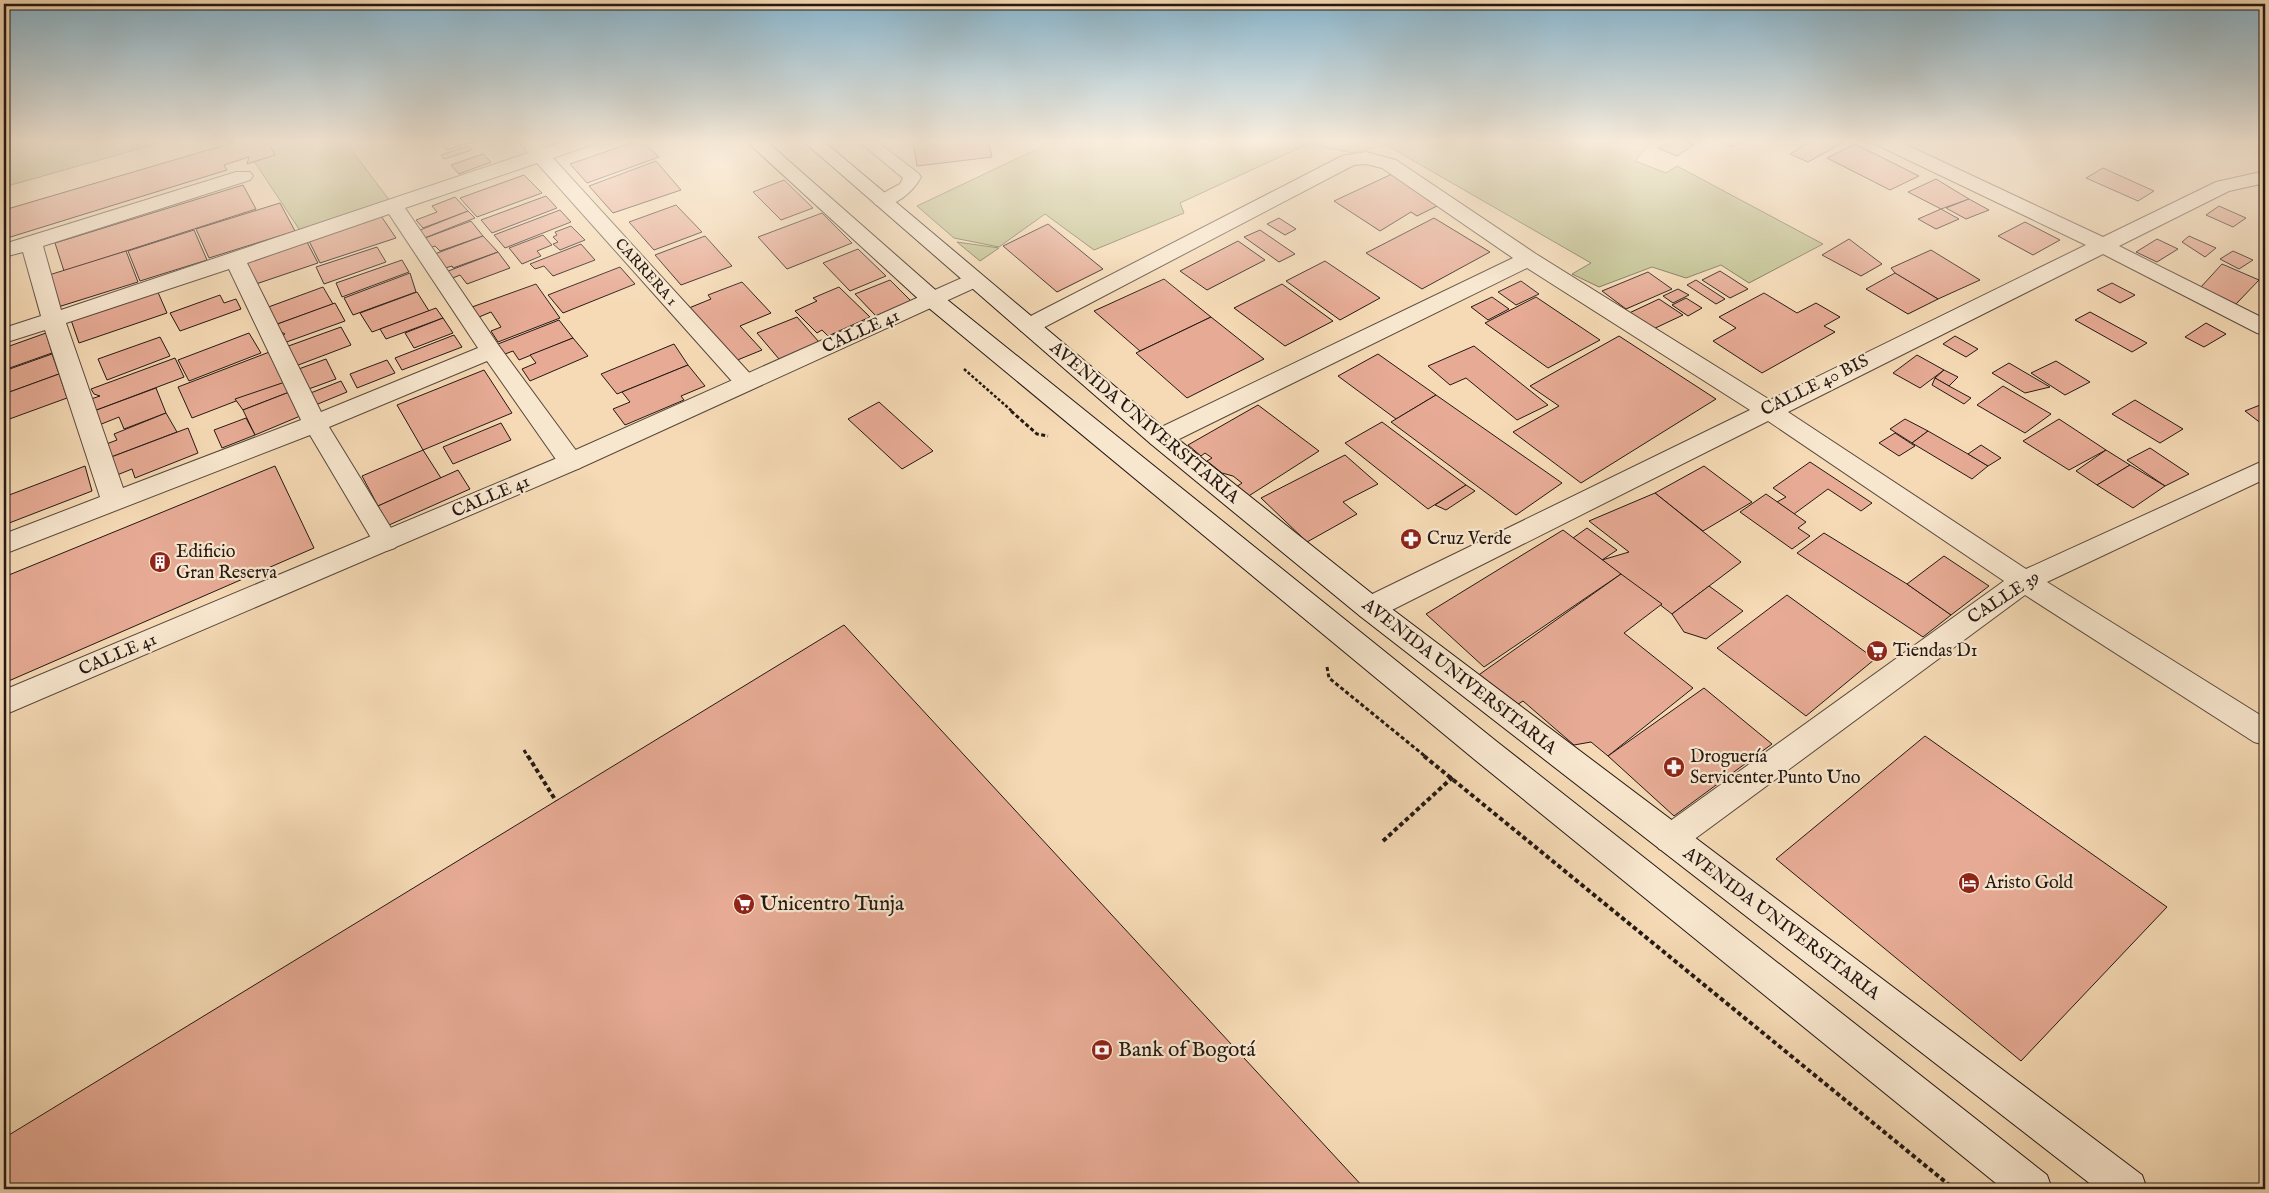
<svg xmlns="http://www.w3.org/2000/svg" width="2269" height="1193" font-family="'IM FELL English',serif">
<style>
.green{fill:#bdbf8c;stroke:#706c50}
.building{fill:#e7ab95;stroke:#241813}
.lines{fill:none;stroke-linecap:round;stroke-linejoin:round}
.service-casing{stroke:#58483c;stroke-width:2}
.minor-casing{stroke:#58483c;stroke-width:2}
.tertiary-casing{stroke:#58483c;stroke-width:2}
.secondary-casing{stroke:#241813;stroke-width:2}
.path-far2{stroke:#241813;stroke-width:2.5;stroke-dasharray:3 2;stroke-linecap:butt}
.path-far1{stroke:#241813;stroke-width:3;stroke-dasharray:4 2.5;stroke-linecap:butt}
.path{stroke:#241813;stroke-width:4;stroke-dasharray:4.5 3;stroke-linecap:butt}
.service{fill:#f8e7cf;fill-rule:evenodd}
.minor{fill:#f8e7cf;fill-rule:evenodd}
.tertiary{fill:#f8e7cf;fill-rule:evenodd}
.secondary{fill:#f8e7cf;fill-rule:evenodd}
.labels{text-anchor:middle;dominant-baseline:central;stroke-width:4.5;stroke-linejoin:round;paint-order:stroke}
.far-street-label{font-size:15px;fill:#241813;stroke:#f8e7cf}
.street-label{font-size:18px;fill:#241813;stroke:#f8e7cf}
.poi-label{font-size:18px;fill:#241813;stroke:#f8e7cf;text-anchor:start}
.near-poi-label{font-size:21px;fill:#241813;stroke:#f8e7cf;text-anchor:start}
</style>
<rect width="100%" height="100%" fill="#f5dab5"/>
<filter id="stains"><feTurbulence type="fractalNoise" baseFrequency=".004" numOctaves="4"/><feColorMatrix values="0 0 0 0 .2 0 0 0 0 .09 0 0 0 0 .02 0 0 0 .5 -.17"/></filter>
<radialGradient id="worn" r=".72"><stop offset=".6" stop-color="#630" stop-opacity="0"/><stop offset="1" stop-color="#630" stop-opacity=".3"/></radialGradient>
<g class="green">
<path d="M 4,140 L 170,140 L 4,187 Z"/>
<path d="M 240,140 L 344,140 L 390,201 L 301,232 Z"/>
<path d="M 1056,140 L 1654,140 L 1635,161 L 1666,173 L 1677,166 L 1823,244 L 1749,283 L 1721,265 L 1686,278 L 1652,267 L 1599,287 L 1572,274 L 1591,263 L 1386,145 L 1353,153 L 1308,144 L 1180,203 L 1184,213 L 1094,250 L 1045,214 L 999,247 L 954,238 L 917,206 Z"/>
<path d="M 957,242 L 999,248 L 980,261 Z"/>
</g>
<g class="building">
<path d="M 242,140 L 267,140 L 275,155 L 247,164 L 249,157 L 224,165 L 227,170 L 4,239 L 4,210 Z"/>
<path d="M 439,140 L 471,140 L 473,142 L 447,150 Z"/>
<path d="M 640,140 L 659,157 L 587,183 L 570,164 Z"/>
<path d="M 913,140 L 988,140 L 992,157 L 917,166 Z"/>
<path d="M 1670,140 L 1682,140 L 1694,145 L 1677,156 L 1658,148 Z"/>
<path d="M 1725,140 L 1744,140 L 1733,147 L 1722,142 Z"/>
<path d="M 1812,140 L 1848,140 L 1808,162 L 1790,154 Z"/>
<path d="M 1855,144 L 1919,176 L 1890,190 L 1827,158 Z"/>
<path d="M 469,146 L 472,150 L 444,159 L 441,155 Z"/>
<path d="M 483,154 L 491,162 L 459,174 L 451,165 Z"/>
<path d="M 656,161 L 681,190 L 613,213 L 589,186 Z"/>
<path d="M 2103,168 L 2154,191 L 2138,201 L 2086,178 Z"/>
<path d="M 1392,174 L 1441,204 L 1417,216 L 1411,212 L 1380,231 L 1334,201 Z"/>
<path d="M 524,175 L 542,193 L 477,217 L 460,198 Z"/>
<path d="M 1936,179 L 1969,199 L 1941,209 L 1908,192 Z"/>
<path d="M 784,180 L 813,208 L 781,220 L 753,192 Z"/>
<path d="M 243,185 L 256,209 L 64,271 L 55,243 Z"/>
<path d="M 546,196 L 557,208 L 492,233 L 481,220 Z"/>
<path d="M 455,197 L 468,211 L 423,228 L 416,220 L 437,212 L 432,206 Z"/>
<path d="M 1969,199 L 1989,210 L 1966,219 L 1946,208 Z"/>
<path d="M 280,203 L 295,231 L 209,258 L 196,229 Z"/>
<path d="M 676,205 L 702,232 L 654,250 L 629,222 Z"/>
<path d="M 2219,206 L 2246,218 L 2233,227 L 2206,215 Z"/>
<path d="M 1941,209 L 1959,219 L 1936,229 L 1918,219 Z"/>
<path d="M 560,210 L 571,222 L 505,248 L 494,235 Z"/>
<path d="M 468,211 L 475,218 L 417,241 L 410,234 Z"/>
<path d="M 822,213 L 852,243 L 787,269 L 758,237 Z"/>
<path d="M 381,216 L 396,238 L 320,263 L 309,241 Z"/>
<path d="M 1279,218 L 1296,229 L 1285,235 L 1267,224 Z"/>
<path d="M 1434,218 L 1490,252 L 1422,289 L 1366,253 Z"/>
<path d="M 471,221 L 483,236 L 440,251 L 435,246 L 424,250 L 417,241 Z"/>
<path d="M 2025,222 L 2060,240 L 2033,255 L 1998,236 Z"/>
<path d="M 1048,224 L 1103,269 L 1057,292 L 1003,246 Z"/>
<path d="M 571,226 L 585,240 L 560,250 L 553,244 L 558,242 L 553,237 L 557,235 L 555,232 Z"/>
<path d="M 194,230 L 207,260 L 140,281 L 128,251 Z"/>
<path d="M 1260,230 L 1295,254 L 1279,262 L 1244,237 Z"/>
<path d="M 543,235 L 552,245 L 537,251 L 541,256 L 522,264 L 509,248 Z"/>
<path d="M 483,236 L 498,252 L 453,268 L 452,266 L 442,269 L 432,255 Z"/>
<path d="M 705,236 L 732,266 L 681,285 L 655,255 Z"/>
<path d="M 2189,236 L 2216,248 L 2205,257 L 2182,242 Z"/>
<path d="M 1849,239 L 1882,264 L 1861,276 L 1822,255 Z"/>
<path d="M 2157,239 L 2178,249 L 2157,262 L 2136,252 Z"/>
<path d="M 1238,241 L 1265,260 L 1207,290 L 1180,271 Z"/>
<path d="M 307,242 L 318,263 L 256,284 L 246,262 Z"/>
<path d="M 581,244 L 595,260 L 553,276 L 544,266 L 535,269 L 530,264 Z"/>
<path d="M 377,247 L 386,262 L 324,284 L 316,267 Z"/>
<path d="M 858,249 L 886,276 L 850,291 L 823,263 Z"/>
<path d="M 1931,250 L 1980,280 L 1938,299 L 1895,273 L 1891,268 Z"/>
<path d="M 126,251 L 138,282 L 58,307 L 49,275 Z"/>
<path d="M 2233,251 L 2253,260 L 2239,269 L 2220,259 Z"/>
<path d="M 498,252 L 510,268 L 467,284 L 460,275 L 448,280 L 443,273 Z"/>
<path d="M 402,260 L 409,272 L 342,297 L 336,283 Z"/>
<path d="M 1325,261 L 1380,298 L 1340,320 L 1286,281 Z"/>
<path d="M 2222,264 L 2259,280 L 2236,304 L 2200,288 Z"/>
<path d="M 620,267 L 635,284 L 563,313 L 548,295 Z"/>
<path d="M 1720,271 L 1748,289 L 1730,298 L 1702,280 Z"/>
<path d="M 1648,272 L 1672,289 L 1626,309 L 1602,291 Z"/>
<path d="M 410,273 L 416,292 L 353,315 L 344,298 Z"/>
<path d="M 1895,273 L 1938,299 L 1908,314 L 1866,289 Z"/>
<path d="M 1164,279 L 1211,317 L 1140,351 L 1094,311 Z"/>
<path d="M 890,280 L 911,301 L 876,316 L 855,294 Z"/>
<path d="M 1696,280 L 1725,299 L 1716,304 L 1687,285 Z"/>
<path d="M 1521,281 L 1539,294 L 1516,305 L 1498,292 Z"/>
<path d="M 742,282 L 771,313 L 740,326 L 762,350 L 735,361 L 689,308 L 711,299 L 708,295 Z"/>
<path d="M 2112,283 L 2135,295 L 2120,303 L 2097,290 Z"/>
<path d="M 536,284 L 560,318 L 498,342 L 491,331 L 501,327 L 491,312 L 479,317 L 472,307 Z"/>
<path d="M 1282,284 L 1333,321 L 1285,346 L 1234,308 Z"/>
<path d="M 323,287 L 333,304 L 272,326 L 263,309 Z"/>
<path d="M 839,287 L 870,317 L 828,336 L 822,330 L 817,333 L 795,311 L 817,301 L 813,298 Z"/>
<path d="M 1678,289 L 1689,295 L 1673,303 L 1663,296 Z"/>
<path d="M 157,290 L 167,313 L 79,343 L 71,320 Z"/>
<path d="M 417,292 L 429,311 L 372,332 L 360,313 Z"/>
<path d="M 1764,293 L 1797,313 L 1816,303 L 1840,317 L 1824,326 L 1835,332 L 1762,373 L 1713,341 L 1736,328 L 1719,317 Z"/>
<path d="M 220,295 L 224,303 L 236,299 L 241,309 L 180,331 L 170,313 Z"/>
<path d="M 1492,297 L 1509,309 L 1488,320 L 1471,307 Z"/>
<path d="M 1536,297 L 1600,340 L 1548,368 L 1485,323 Z"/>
<path d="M 1686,298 L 1702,308 L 1688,316 L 1672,305 Z"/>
<path d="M 1659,299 L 1683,315 L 1649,331 L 1625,315 Z"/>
<path d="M 335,303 L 345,321 L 281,344 L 278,337 L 285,334 L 272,326 Z"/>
<path d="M 436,308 L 443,318 L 386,339 L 380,329 Z"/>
<path d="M 2090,312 L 2147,343 L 2132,352 L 2075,320 Z"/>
<path d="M 797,317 L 819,342 L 779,359 L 757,333 Z"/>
<path d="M 1211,317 L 1264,359 L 1187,398 L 1136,353 Z"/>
<path d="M 443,318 L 453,333 L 414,348 L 405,333 Z"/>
<path d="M 559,320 L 573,338 L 519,360 L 513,351 L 505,354 L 498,344 Z"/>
<path d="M 2206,323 L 2226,334 L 2204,347 L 2185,337 Z"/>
<path d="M 341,327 L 351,345 L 293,367 L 283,348 Z"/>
<path d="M 46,333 L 52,353 L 4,370 L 4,348 Z"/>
<path d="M 249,333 L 261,353 L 189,381 L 178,360 Z"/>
<path d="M 454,335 L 462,347 L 402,370 L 395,358 Z"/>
<path d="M 1619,336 L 1716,399 L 1581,483 L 1513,432 L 1559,406 L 1530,386 Z"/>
<path d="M 1955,336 L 1978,349 L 1966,357 L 1943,344 Z"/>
<path d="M 160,337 L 170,356 L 107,380 L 98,359 Z"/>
<path d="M 573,338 L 588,356 L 530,381 L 522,369 L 536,363 L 530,355 Z"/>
<path d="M 674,344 L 688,365 L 617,394 L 601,374 Z"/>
<path d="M 1474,346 L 1548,405 L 1517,420 L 1466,378 L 1450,385 L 1428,366 Z"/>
<path d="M 272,351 L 288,381 L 192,418 L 178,387 Z"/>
<path d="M 52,354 L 59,374 L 4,394 L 4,371 Z"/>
<path d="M 1378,354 L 1436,395 L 1396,419 L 1338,376 Z"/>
<path d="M 1917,355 L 1944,370 L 1920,388 L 1893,373 Z"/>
<path d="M 175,358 L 184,377 L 94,411 L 91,399 L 100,396 L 94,394 L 91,389 Z"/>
<path d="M 326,359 L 336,379 L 306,390 L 296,370 Z"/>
<path d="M 387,360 L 395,373 L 357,388 L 350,374 Z"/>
<path d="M 2056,361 L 2090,382 L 2065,395 L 2031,373 Z"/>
<path d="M 2009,363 L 2050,387 L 2025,393 L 1992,373 Z"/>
<path d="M 688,365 L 705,386 L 681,396 L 684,400 L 625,425 L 613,409 L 630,402 L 622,392 Z"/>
<path d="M 484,370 L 512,413 L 423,450 L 397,405 Z"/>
<path d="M 1944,370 L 1958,377 L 1949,386 L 1935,378 Z"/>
<path d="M 59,374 L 67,398 L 4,421 L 4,394 Z"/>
<path d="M 1935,378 L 1949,386 L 1971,398 L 1964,404 L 1932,385 Z"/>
<path d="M 288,381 L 292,391 L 243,410 L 235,399 Z"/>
<path d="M 341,381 L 347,392 L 313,406 L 308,394 Z"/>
<path d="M 2003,386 L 2051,414 L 2025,433 L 1977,405 Z"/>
<path d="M 156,388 L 166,413 L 124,429 L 119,417 L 99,425 L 94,411 Z"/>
<path d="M 292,391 L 305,414 L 255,435 L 243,410 Z"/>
<path d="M 1436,395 L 1562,483 L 1516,515 L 1391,422 Z"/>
<path d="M 2135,400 L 2183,429 L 2160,443 L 2112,414 Z"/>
<path d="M 879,402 L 933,451 L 902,469 L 848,419 Z"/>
<path d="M 2265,403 L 2265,422 L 2262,424 L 2245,411 Z"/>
<path d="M 1258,405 L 1319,451 L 1244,499 L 1233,489 L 1242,483 L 1233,476 L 1222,473 L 1207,461 L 1212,458 L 1205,453 L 1201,456 L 1188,445 Z"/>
<path d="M 166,413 L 177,432 L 106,459 L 101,446 L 117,440 L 114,434 Z"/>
<path d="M 246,418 L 255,435 L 222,448 L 214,430 Z"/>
<path d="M 1905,419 L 1928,431 L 1912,443 L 1890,429 Z"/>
<path d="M 2059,419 L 2106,450 L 2069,470 L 2023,441 Z"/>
<path d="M 1382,422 L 1466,485 L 1428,509 L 1345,443 Z"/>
<path d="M 501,423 L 511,440 L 453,464 L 443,447 Z"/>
<path d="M 188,428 L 198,453 L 135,478 L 132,469 L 112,477 L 106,459 Z"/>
<path d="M 1928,431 L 1968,454 L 1988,466 L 1972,479 L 1912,443 Z"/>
<path d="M 1895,433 L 1915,446 L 1899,456 L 1879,443 Z"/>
<path d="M 1981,445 L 2001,458 L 1988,466 L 1968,454 Z"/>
<path d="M 2150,448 L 2189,474 L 2165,486 L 2127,460 Z"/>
<path d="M 423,450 L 441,478 L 378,506 L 362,476 Z"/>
<path d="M 2106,450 L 2130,465 L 2097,485 L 2076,471 Z"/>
<path d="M 1345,455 L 1378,484 L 1343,502 L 1357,514 L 1307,542 L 1261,498 Z"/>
<path d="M 1810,462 L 1872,503 L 1861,511 L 1828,489 L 1794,514 L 1777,502 L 1786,497 L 1773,488 Z"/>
<path d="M 2130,465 L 2165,486 L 2133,508 L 2097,485 Z"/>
<path d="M 85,466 L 92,491 L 4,525 L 4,497 Z"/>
<path d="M 275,466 L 314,548 L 4,683 L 4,577 Z"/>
<path d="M 1704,466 L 1752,502 L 1703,531 L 1655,493 Z"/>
<path d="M 458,470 L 470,489 L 389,525 L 378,506 Z"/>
<path d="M 1466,485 L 1475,491 L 1446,510 L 1435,505 Z"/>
<path d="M 1655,493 L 1741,562 L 1672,614 L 1602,560 L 1629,552 L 1589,521 Z"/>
<path d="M 1766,494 L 1806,522 L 1798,528 L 1810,536 L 1792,549 L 1740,512 Z"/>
<path d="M 1587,528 L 1617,550 L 1602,560 L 1573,538 Z"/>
<path d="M 1563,530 L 1621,574 L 1484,667 L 1426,614 Z"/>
<path d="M 1824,533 L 1907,584 L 1951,615 L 1923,637 L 1797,553 Z"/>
<path d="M 1944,556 L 1989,586 L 1951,615 L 1907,584 Z"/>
<path d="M 1621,574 L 1662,604 L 1624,633 L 1693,688 L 1608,756 L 1591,742 L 1574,745 L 1523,701 L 1509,710 L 1473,679 Z"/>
<path d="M 1709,586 L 1743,611 L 1706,639 L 1684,632 L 1672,614 Z"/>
<path d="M 1787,595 L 1875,659 L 1806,716 L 1717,648 Z"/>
<path d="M 844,625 L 1365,1189 L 4,1189 L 4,1138 Z"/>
<path d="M 1704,688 L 1772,744 L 1674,816 L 1608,756 Z"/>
<path d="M 1925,736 L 2167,907 L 2021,1061 L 1776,859 Z"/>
</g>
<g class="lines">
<g class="service-casing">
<path id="service" d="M 857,140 L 875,140 L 918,173 L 921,177 C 913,192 894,209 876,205 L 873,201 L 876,197 L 900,184 L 903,178 Z"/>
</g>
<g class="minor-casing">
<g id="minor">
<path d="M 518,140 L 537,140 L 545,148 L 569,140 L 595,140 L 593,144 L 553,158 L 754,378 L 758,383 L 754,388 L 746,391 L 738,388 L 537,163 L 405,208 L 499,346 L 580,456 L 583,462 L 580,468 L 571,471 L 562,468 L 487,361 L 329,427 L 399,541 L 395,548 L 386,551 L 377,548 L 310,435 L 4,554 L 4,534 L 100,497 L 45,330 L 4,343 L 4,328 L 41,316 L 23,252 L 4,257 L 4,244 L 236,172 L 250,172 L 253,176 L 250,180 L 43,246 L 61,310 L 528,153 ZM 389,214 L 478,348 L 321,412 L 247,263 ZM 229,269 L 301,420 L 123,488 L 66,323 Z"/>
<path d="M 1873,140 L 1896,140 L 2103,237 L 2216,182 L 2265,171 L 2265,183 L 2229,191 L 2119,246 L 2265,319 L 2265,335 L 2257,333 L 2103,254 L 1788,412 L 2026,569 L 2265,460 L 2265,479 L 2047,582 L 2265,718 L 2265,745 L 2254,742 L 2025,595 L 1681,849 L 1670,853 L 1659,849 L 1654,839 L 1659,829 L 2004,581 L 1768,421 L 1380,616 L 1370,619 L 1360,616 L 1356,608 L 1360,600 L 1750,410 L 1527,268 L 1169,444 L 1160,446 L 1151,444 L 1148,438 L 1151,432 L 1513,258 L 1382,168 L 1366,164 L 1354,165 L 1037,331 L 1029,333 L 1021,331 L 1018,326 L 1021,321 L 1342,156 L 1366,152 L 1396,160 L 1536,254 L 1770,400 L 2086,245 L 1875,144 Z"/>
</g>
</g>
<g class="tertiary-casing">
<path id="tertiary" d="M 973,273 L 981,275 L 984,280 L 981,285 L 580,468 L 4,715 L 4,690 L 562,456 Z"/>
</g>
<g class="secondary-casing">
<g id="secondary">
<path d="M 745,140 L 765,140 L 940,294 L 1496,741 L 2047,1175 L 2052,1189 L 2003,1189 L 1474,759 L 924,304 Z"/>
<path d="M 802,140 L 822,140 L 1169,432 L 1380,600 L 2142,1175 L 2147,1189 L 2097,1189 L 1360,616 L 1151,444 Z"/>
</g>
</g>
<path class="path-far2" d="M 964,369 L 1013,412"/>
<g class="path-far1">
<path d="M 1011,411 L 1037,434 L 1048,436"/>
<path d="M 1327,667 L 1329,678 L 1426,757"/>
<path d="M 524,750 L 528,757"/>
</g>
<g class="path">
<path d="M 528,756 L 556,801"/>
<path d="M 1424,756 L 1954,1189"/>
<path d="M 1383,841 L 1454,776"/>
</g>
<use href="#service" class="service"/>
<use href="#minor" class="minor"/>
<use href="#tertiary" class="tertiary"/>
<use href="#secondary" class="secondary"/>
</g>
<linearGradient id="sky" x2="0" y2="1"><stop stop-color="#89b7d0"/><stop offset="0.46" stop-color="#faeede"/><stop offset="1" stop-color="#faeede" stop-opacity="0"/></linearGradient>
<rect width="2269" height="307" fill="url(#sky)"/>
<defs>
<g id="pharmacy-disc" transform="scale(1.125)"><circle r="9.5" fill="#8f2418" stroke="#f8e7cf"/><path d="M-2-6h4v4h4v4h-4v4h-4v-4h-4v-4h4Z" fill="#fff"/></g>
<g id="building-disc" transform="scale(1.125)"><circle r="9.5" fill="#8f2418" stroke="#f8e7cf"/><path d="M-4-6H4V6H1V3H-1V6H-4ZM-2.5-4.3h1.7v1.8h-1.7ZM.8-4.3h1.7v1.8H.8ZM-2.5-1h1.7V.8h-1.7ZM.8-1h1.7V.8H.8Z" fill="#fff"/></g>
<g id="supermarket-disc" transform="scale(1.125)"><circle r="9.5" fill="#8f2418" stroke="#f8e7cf"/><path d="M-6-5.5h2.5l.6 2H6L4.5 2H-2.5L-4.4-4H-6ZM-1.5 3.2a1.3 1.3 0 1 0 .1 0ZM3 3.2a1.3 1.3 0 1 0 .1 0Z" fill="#fff"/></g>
<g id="hotel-disc" transform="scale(1.125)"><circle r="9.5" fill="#8f2418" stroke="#f8e7cf"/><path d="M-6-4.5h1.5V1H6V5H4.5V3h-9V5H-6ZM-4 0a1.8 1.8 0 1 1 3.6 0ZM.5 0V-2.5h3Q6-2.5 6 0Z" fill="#fff"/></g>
<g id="bank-disc" transform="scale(1.125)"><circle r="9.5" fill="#8f2418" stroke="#f8e7cf"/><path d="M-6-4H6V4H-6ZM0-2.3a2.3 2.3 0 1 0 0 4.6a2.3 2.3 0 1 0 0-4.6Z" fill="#fff"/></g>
</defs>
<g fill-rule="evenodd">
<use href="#pharmacy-disc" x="1411" y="539"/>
<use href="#building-disc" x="160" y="562"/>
<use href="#supermarket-disc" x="1877" y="651"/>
<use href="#pharmacy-disc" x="1674" y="767"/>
<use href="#hotel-disc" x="1969" y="883"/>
<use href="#supermarket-disc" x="744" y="904"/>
<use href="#bank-disc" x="1102" y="1050"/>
</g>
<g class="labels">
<g class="far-street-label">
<text transform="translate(646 272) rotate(48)">CARRERA 1</text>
</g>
<g class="street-label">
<text transform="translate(861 332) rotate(-24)">CALLE 41</text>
<text transform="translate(1815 386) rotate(-26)">CALLE 40 BIS</text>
<text transform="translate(1144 423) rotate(40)">AVENIDA UNIVERSITARIA</text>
<text transform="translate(491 497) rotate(-23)">CALLE 41</text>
<text transform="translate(2004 598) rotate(-33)">CALLE 39</text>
<text transform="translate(118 655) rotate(-23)">CALLE 41</text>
<text transform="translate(1459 677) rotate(38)">AVENIDA UNIVERSITARIA</text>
<text transform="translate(1781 924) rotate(37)">AVENIDA UNIVERSITARIA</text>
</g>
<g class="poi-label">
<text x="1427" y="539">Cruz Verde</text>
<text x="176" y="552">Edificio<tspan x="176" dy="21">Gran Reserva</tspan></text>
<text x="1893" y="651">Tiendas D1</text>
<text x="1690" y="757">Droguería<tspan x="1690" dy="21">Servicenter Punto Uno</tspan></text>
<text x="1985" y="883">Aristo Gold</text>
</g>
<g class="near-poi-label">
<text x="760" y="904">Unicentro Tunja</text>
<text x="1118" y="1050">Bank of Bogotá</text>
</g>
</g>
<rect width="2269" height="1193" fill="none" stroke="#f5dab5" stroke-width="20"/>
<rect x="5" y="5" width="2259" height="1183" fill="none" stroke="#241813" stroke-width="2.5"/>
<rect x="10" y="10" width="2249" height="1173" fill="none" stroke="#241813"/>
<rect width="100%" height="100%" filter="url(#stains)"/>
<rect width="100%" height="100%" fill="url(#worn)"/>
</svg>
